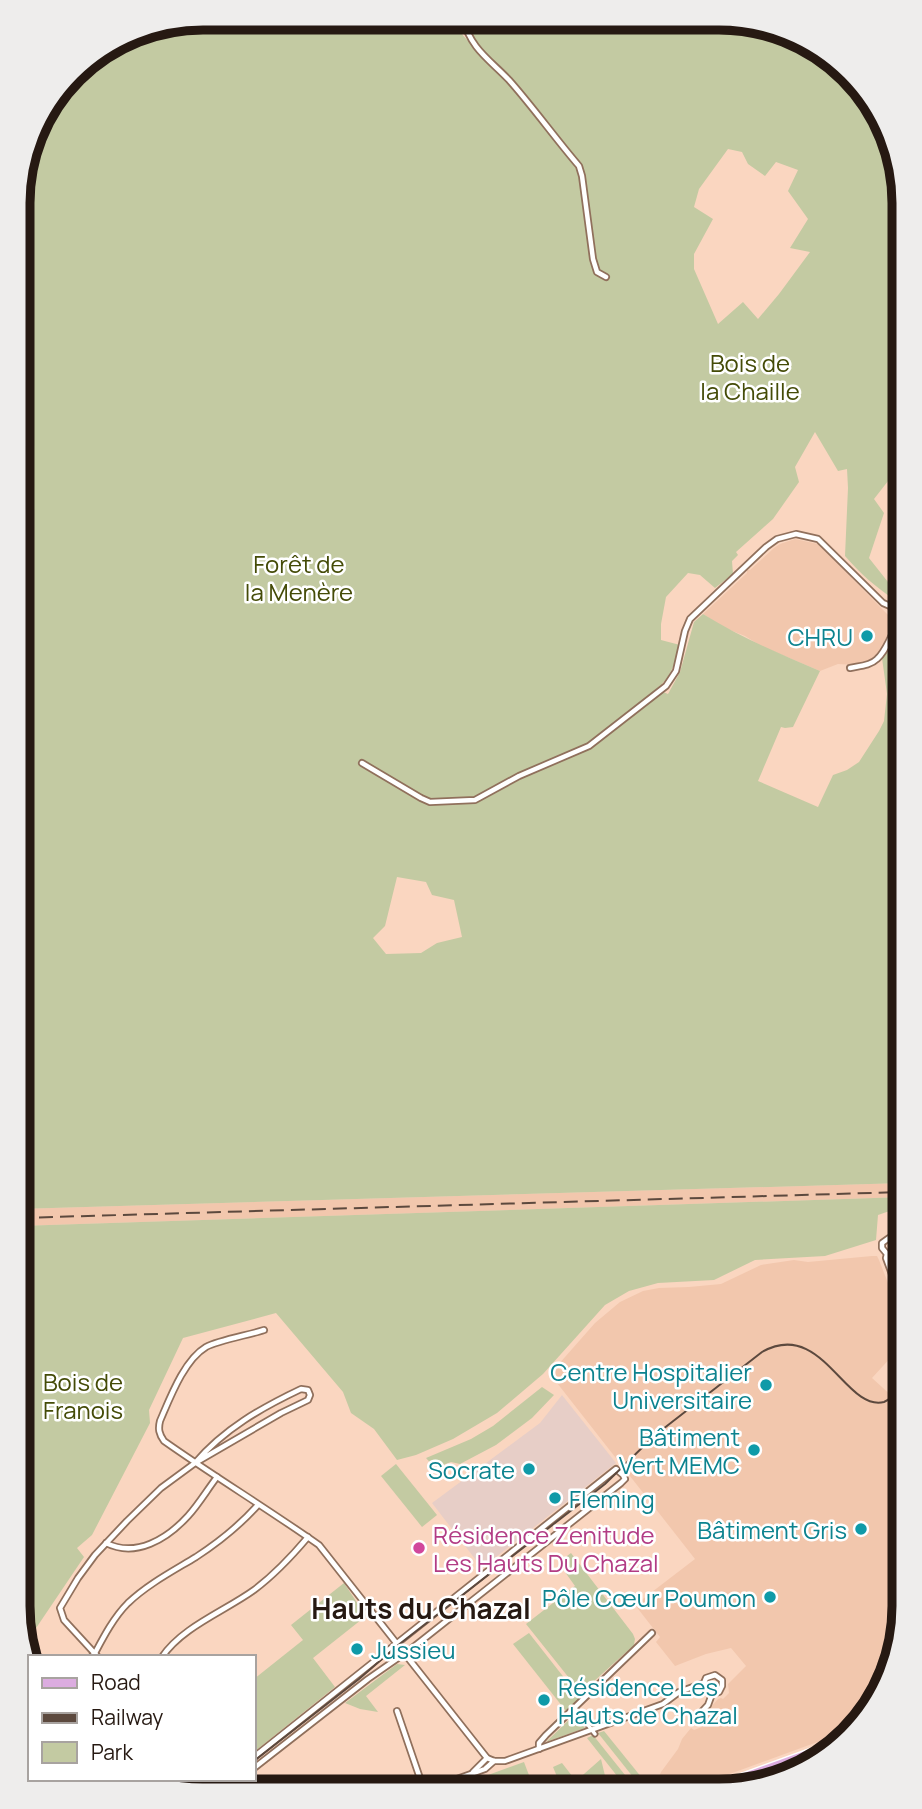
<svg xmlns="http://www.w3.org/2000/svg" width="922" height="1809" font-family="Manrope,sans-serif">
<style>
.built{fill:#f2c7ad}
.education{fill:#e7cec7}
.green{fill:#c3caa2;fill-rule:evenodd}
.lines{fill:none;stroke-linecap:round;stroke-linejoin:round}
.pedestrian-casing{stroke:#90705c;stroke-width:7}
.minor-casing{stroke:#90705c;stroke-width:8}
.secondary-casing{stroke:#90705c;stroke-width:10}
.primary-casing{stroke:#fff;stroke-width:10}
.pedestrian{stroke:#fff;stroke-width:3.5}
.minor{stroke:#fff;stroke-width:4.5}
.secondary{stroke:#fff;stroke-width:6}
.primary{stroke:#dcace0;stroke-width:7}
.tram{stroke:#5c493e;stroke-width:2}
.rail{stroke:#5c493e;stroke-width:2;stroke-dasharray:14 7;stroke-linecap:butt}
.culture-dot{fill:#0f9aa8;stroke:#fff;stroke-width:2.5}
.hotel-dot{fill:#d1479c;stroke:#fff;stroke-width:2.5}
.labels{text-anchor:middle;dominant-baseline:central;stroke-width:5;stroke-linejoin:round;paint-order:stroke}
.park-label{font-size:24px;fill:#444b07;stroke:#fff}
.culture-label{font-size:24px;fill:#0d838f;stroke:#fff;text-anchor:end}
.hotel-label{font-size:24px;fill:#b23c85;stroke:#fff;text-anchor:start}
.quarter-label{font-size:28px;font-weight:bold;fill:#261912;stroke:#fff}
.rim{fill:none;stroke:#261912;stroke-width:9}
</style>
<rect width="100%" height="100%" fill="#fad6c0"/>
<g class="built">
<path d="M 795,539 L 818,544 L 890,617 L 891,626 L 880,652 L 870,661 L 856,665 L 838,664 L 820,671 L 761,646 L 745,636 L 725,628 L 703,614 L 747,573 L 747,570 L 750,570 L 774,548 L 780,544 Z"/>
<path d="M 904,1183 L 904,1197 L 18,1226 L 18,1209 Z"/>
<path d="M 872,1256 L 877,1256 L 879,1260 L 904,1324 L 904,1343 L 872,1378 L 904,1407 L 904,1619 L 866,1720 L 853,1729 L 716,1779 L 715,1778 L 680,1791 L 659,1791 L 657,1781 L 661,1772 L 678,1749 L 682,1739 L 691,1728 L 694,1730 L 702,1727 L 703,1716 L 718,1699 L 721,1698 L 723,1699 L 729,1693 L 728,1684 L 746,1666 L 731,1648 L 706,1654 L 675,1666 L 656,1642 L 660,1637 L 635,1605 L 695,1559 L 550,1374 L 595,1323 L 620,1302 L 643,1291 L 659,1288 L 689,1287 L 721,1284 L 761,1265 L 794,1260 L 808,1262 Z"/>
</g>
<path class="education" d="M 562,1395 L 616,1463 L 482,1568 L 432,1503 L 540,1423 Z"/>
<g class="green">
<path d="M 202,18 L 448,19 L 471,44 L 465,19 L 755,21 L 842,64 L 895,143 L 904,202 L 904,465 L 899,467 L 874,499 L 884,513 L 869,558 L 888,582 L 894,599 C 875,587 860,573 845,556 L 848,488 L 847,469 L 838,471 L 815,432 L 795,467 L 799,482 L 773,519 L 736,552 L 738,555 L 732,561 L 733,574 L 715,588 L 700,575 L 688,573 L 666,597 L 661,624 L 661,640 L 680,645 C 675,663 671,678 656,689 L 668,694 L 680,672 L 694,622 L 703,614 C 740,637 780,654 820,671 L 793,727 L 785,728 L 781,727 L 758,781 L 818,807 L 833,775 L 847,770 L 859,762 L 879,731 L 884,721 L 887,694 L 882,658 L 904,618 L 904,1183 L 18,1209 L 19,179 L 37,120 L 80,64 L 132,31 ZM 728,149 L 742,152 L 748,164 L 765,176 L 776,162 L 798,170 L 788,191 L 808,219 L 790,248 L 810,252 L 779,294 L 758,319 L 743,302 L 718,324 L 694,269 L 694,254 L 713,219 L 694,207 L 699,189 ZM 397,877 L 426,882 L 432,895 L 454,900 L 462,937 L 437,943 L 421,953 L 386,954 L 373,938 L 385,926 Z"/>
<path d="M 904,1197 L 904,1206 L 878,1215 L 876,1240 L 825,1256 L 755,1260 L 714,1280 L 658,1283 L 629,1291 L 605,1305 L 543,1374 L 497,1413 L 453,1439 L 416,1455 L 397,1460 L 374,1429 L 351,1413 L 343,1392 L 276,1313 L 183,1338 L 149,1410 L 150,1423 L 92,1535 L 77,1548 L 84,1557 L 24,1646 L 18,1607 L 18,1226 Z"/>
<path d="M 542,1387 L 554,1395 L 532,1418 L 496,1445 L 460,1464 L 451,1462 L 435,1468 L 426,1458 L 471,1439 L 493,1426 Z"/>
<path d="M 396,1464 L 437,1515 L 422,1527 L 381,1476 Z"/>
<path d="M 571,1553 L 633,1634 L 635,1639 L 634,1645 L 581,1693 L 526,1624 L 575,1586 L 565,1572 L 567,1556 Z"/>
<path d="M 344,1583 L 366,1616 L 313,1658 L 335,1687 L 254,1752 L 254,1679 L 303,1640 L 291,1625 Z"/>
<path d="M 529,1633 L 580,1698 L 566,1711 L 513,1644 Z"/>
<path d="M 397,1664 L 405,1665 L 366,1696 L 378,1712 L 360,1709 L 345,1703 Z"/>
<path d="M 574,1715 L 585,1728 L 546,1742 Z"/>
<path d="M 604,1731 L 642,1778 L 637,1782 L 598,1733 Z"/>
<path d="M 593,1735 L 633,1785 L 630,1788 L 632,1791 L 629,1791 L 587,1738 Z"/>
<path d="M 601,1759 L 606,1780 L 612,1791 L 563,1791 L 553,1767 L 562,1763 L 576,1781 Z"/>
<path d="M 524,1762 L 535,1791 L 482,1791 L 477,1779 Z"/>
</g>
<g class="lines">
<g class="pedestrian-casing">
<path id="pedestrian" d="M 575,1708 L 595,1734"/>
</g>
<g class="minor-casing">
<g id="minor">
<path d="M 463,19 C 471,49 489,59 509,80 C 533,107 555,138 579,166 L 582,176 L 593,259 L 597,272 L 606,277"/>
<path d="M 850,668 C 859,666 870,666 877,659 C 888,649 897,623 902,609"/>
<path d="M 362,763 L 421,798 L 430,802 L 475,800 L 519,776 L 589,746 L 666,686 L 676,671 L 685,631 L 690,619 L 766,547 L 777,539 L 796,534 L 818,539 L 883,603 L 890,606 L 904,608"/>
<path d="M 896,1283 C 894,1269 894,1259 898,1246 L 894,1239 L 889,1238 L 882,1243 L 882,1248 L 887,1254 L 886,1258 L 904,1307"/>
<path d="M 264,1330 C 249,1335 219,1340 206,1347 C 184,1360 170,1398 160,1421 C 158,1429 159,1434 164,1441 C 215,1477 268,1509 319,1545 L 487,1758 L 494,1761 L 505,1761 L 663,1704 L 679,1692 L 704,1683"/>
<path d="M 106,1543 C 136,1558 167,1539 188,1516 C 199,1504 207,1490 217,1477"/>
<path d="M 91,1657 L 95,1653 C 104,1636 114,1617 128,1603 C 148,1584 173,1571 196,1557 C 219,1542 240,1525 258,1505"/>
<path d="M 98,1657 L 64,1620 L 60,1608 L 78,1578 L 95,1555 L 127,1521 L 161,1488 L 195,1463 L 281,1413 L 308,1400 L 310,1395 L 308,1390 L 301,1389 C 261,1408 224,1429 195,1463"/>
<path d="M 162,1657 C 182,1627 225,1611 254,1590 C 274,1575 292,1556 308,1537"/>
<path d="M 704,1683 L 705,1689 L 712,1694"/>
<path d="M 397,1711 L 424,1790"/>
<path d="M 694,1720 L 708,1705 L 712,1694 L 719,1692 L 722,1686 L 722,1680 L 715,1675 L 706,1678 L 704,1683"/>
<path d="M 539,1749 L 539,1743 L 546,1735 L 652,1633"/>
<path d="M 254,1757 L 616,1469 L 623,1475 L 625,1479 L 621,1483 L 411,1649 L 368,1679 L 254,1768"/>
<path d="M 473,1772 L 487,1758"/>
<path d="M 208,1779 L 218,1790"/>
<path d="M 206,1790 L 221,1779"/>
<path d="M 229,1790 L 241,1779"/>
<path d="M 423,1791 L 485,1769 L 494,1761"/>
</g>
</g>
<g class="secondary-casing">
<path id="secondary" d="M 26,1658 L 30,1661"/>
</g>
<g class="primary-casing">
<g id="primary">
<path d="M 705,1791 L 829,1746"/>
<path d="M 725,1791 L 811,1759"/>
</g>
</g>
<use href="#pedestrian" class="pedestrian"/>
<use href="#minor" class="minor"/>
<use href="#secondary" class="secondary"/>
<use href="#primary" class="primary"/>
<g class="tram">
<path d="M 254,1761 L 359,1679 L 397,1646 L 591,1495 L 605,1484 L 654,1436 L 762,1352 C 822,1318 845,1412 884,1402 C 892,1399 898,1390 904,1384"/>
<path d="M 217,1790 L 230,1779"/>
</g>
<path class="rail" d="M 18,1218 L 904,1192"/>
</g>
<g class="culture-dot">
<circle cx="867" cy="636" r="7"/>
<circle cx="766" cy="1385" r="7"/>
<circle cx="754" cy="1450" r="7"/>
<circle cx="529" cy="1469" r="7"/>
<circle cx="555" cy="1498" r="7"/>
<circle cx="861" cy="1529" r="7"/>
<circle cx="770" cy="1597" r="7"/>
<circle cx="357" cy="1649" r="7"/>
<circle cx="544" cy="1700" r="7"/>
</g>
<circle class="hotel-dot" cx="419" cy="1548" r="7"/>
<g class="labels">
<g class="park-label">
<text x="750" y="362">Bois de<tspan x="750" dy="28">la Chaille</tspan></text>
<text x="299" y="563">Forêt de<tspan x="299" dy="28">la Menère</tspan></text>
<text x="83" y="1381">Bois de<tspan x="83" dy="28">Franois</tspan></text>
</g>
<g class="culture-label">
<text x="853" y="636">CHRU</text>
<text x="752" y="1371">Centre Hospitalier<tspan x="752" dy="28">Universitaire</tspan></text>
<text x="740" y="1436">Bâtiment<tspan x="740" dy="28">Vert MEMC</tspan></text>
<text x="515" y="1469">Socrate</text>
<text x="569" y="1498" text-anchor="start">Fleming</text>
<text x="847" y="1529">Bâtiment Gris</text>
<text x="756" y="1597">Pôle Cœur Poumon</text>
<text x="371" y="1649" text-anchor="start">Jussieu</text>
<text x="558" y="1686" text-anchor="start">Résidence Les<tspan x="558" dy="28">Hauts de Chazal</tspan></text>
</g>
<g class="hotel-label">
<text x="433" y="1534">Résidence Zenitude<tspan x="433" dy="28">Les Hauts Du Chazal</tspan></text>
</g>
<g class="quarter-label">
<text x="421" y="1608">Hauts du Chazal</text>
</g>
</g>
<path d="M0 0H922V1809H0ZM203 30H719A173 173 0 0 1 892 203V1606A173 173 0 0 1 719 1779H203A173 173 0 0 1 30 1606V203A173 173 0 0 1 203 30Z" fill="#eeedec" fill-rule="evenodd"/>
<path class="rim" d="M203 30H719A173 173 0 0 1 892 203V1606A173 173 0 0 1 719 1779H203A173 173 0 0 1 30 1606V203A173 173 0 0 1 203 30Z"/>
<rect x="28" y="1655" width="228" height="126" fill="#ffffff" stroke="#a8a3a0" stroke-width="2"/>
<rect x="42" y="1678" width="35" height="10" fill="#dcace0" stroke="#a8a3a0" stroke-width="2"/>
<text x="91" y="1690" font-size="21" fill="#261912">Road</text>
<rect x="42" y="1713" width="35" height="10" fill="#5c493e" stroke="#a8a3a0" stroke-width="2"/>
<text x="91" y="1725" font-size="21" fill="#261912">Railway</text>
<rect x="42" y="1742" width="35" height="21" fill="#c3caa2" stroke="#a8a3a0" stroke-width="2"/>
<text x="91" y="1760" font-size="21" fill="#261912">Park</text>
</svg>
